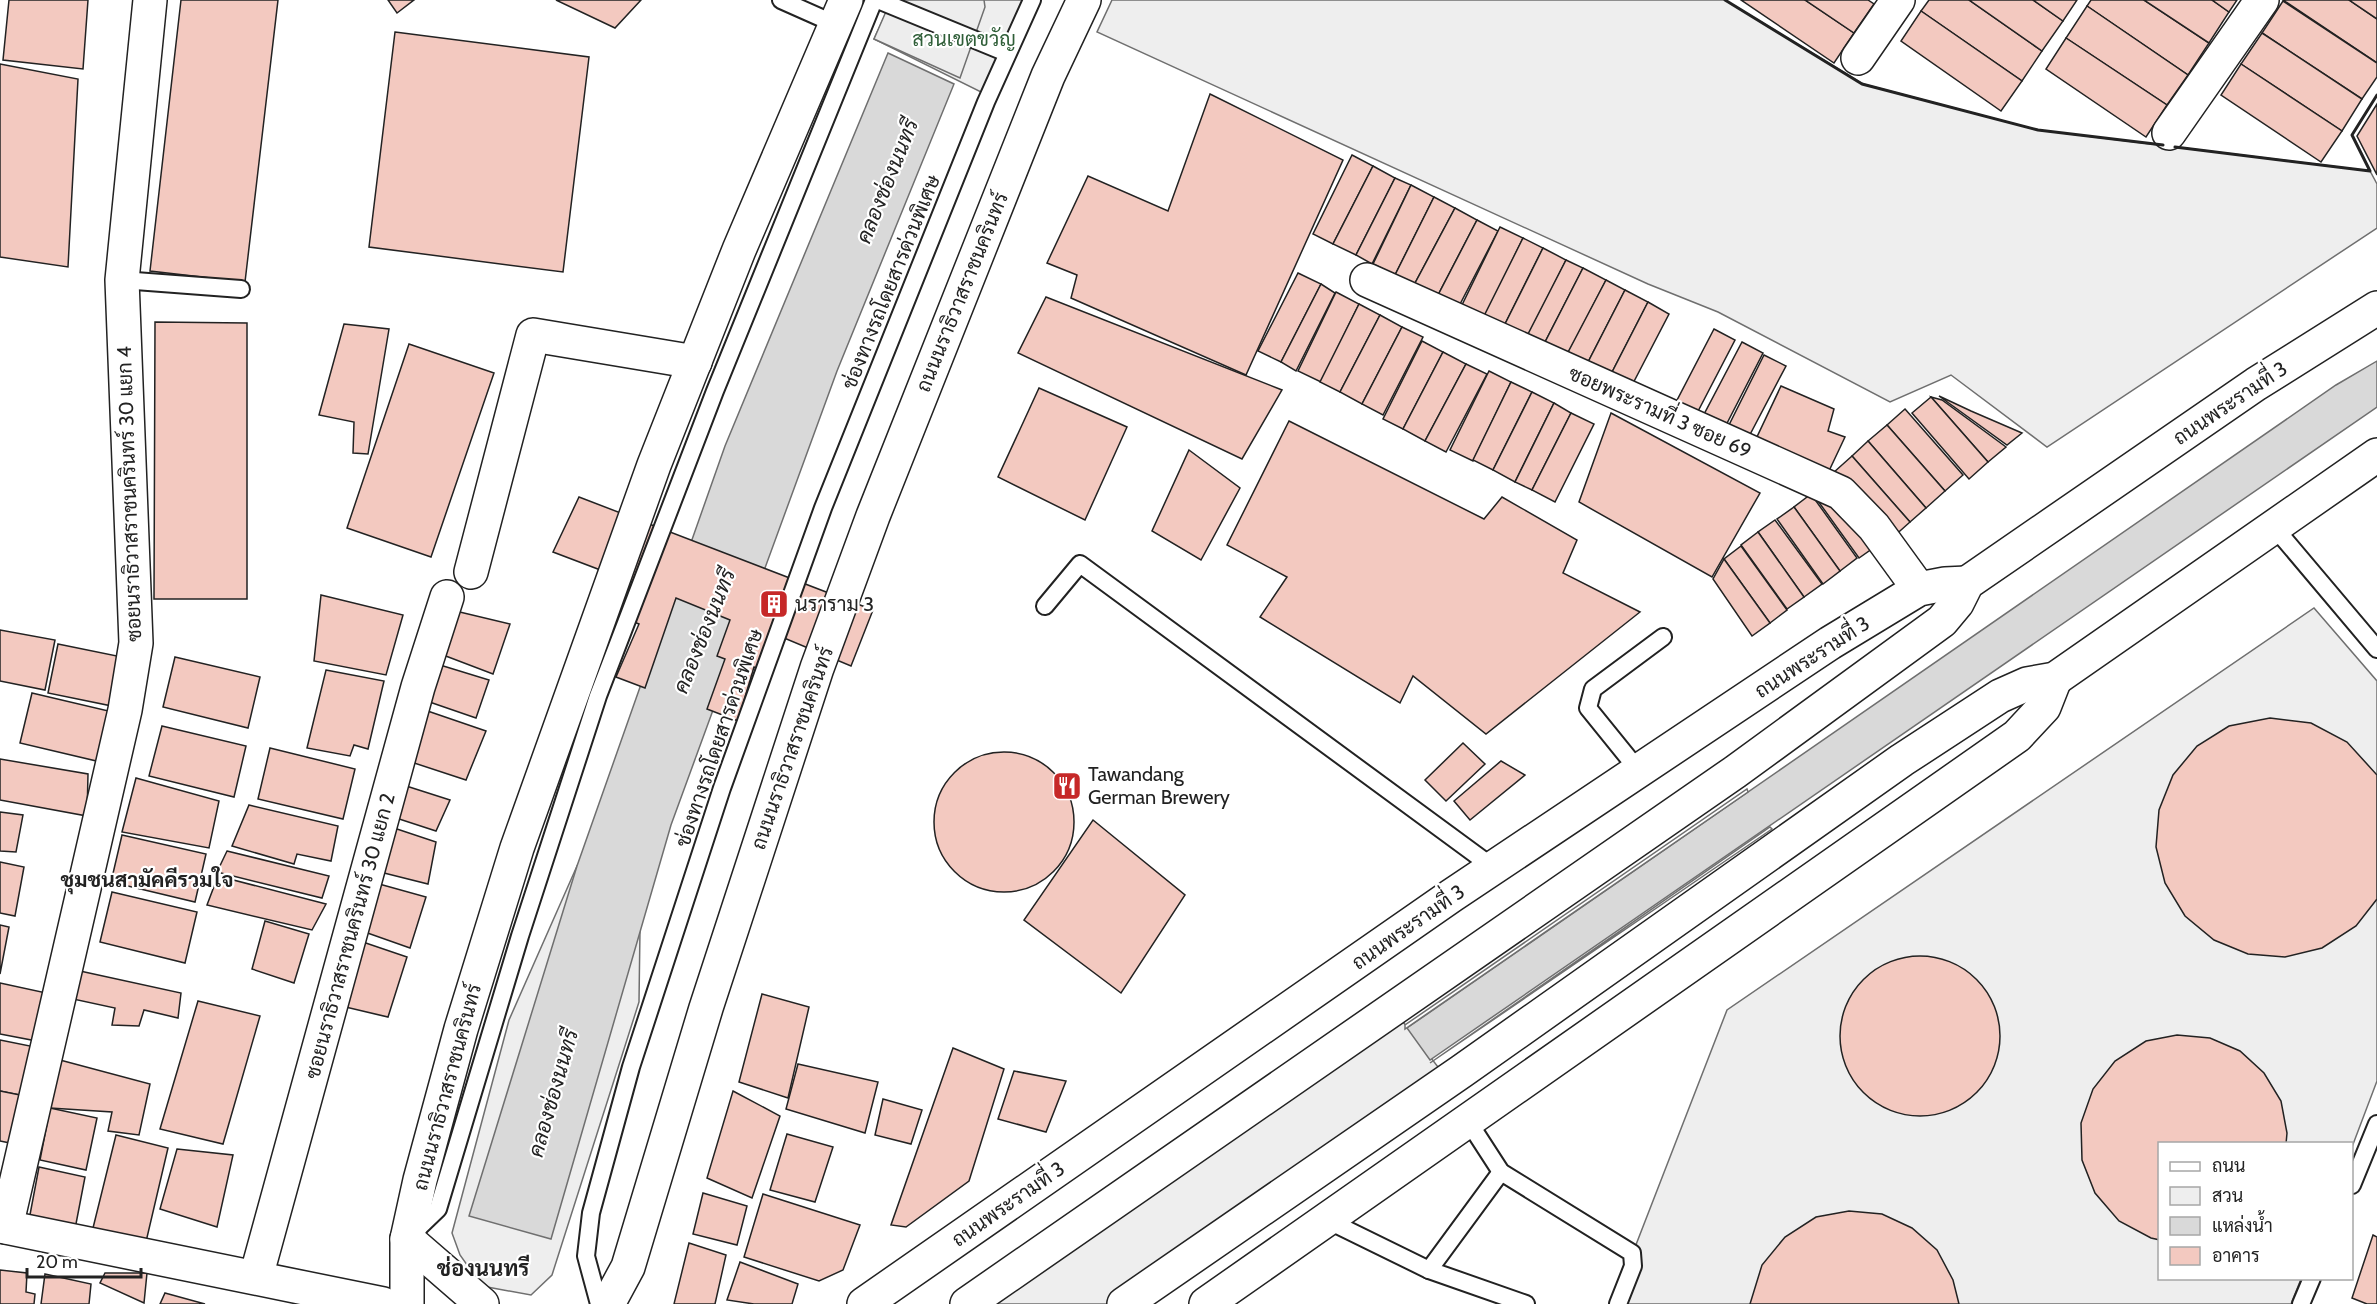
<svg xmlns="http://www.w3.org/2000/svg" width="2377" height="1304" font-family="Cabin,Sarabun,sans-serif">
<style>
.green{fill:#eee;stroke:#6f6f6f;stroke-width:1.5}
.parking{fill:#ededed;stroke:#6f6f6f;stroke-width:1.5}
.water{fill:#d9d9d9;stroke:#6f6f6f;stroke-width:1.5}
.pier{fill:#fff;stroke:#6f6f6f;stroke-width:1.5}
.building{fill:#f3c9c0;stroke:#222;stroke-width:1.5}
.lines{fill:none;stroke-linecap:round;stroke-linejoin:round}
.lane-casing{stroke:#222;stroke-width:20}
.street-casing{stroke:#222;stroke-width:36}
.primary-casing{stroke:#222;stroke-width:36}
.lane{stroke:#fff;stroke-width:16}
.street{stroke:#fff;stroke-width:33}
.primary{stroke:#fff;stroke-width:33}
.wall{stroke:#222;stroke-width:3}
.labels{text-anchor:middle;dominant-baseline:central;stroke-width:4.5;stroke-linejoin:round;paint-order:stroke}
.park-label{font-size:20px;fill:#2f5e38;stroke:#fff}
.street-label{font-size:20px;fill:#222;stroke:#fff}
.poi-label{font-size:20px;fill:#222;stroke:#fff;text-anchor:start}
.water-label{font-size:21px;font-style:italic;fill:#222;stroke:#fff}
.neighbourhood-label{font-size:21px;font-weight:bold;fill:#222;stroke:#fff}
.quarter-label{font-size:22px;font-weight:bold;fill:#222;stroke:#fff}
</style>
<rect width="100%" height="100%" fill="#fff"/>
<g class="green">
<path d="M 892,0 L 1025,0 L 983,93 L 874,39 Z"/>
<path d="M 1112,0 L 1725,0 L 1863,84 L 2038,130 L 2370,171 L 2377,184 L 2377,228 L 2047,447 L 1951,375 L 1890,402 L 1718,312 L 1648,284 L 1097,32 Z"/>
<path d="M 2314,608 L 2377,681 L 2377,1081 L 2352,1147 L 2352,1144 L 2160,1144 L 2160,1278 L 2301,1279 L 2291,1304 L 1613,1304 L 1727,1010 Z"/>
<path d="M 577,866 L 640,929 L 639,1002 L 552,1275 L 531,1295 L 482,1286 L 460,1255 L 452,1233 L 509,1020 Z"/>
<path d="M 1400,1018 L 1452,1085 L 1135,1304 L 971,1304 Z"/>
</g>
<path class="parking" d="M 891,0 L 984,0 L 985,7 L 960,78 L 874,39 Z"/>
<g class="water">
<path d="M 888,53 L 954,84 L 837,371 L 671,825 L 551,1239 L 469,1216 L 577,866 L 725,446 Z"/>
<path d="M 2377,361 L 2377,407 L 1430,1060 L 1407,1028 L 2336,385 Z"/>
</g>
<g class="pier">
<path d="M 1747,789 L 1748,792 L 1405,1029 L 1405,1025 Z"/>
<path d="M 1770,827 L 1772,829 L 1430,1063 Z"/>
</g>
<g class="building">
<path d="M 9,0 L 88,0 L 83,69 L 3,60 Z"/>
<path d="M 181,0 L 278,0 L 245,282 L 150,271 Z"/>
<path d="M 388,0 L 414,0 L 397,13 Z"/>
<path d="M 556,0 L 641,0 L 615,28 Z"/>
<path d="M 1741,0 L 1805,0 L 1854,33 L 1834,63 Z"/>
<path d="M 1805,0 L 1868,0 L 1874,4 L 1854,33 Z"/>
<path d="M 1929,0 L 1969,0 L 2042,51 L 2022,81 L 1921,11 Z"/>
<path d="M 1969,0 L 2033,0 L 2063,21 L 2042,51 Z"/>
<path d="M 2033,0 L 2077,0 L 2063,21 Z"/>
<path d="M 2091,0 L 2144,0 L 2209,43 L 2188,75 L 2087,6 Z"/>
<path d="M 2144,0 L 2212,0 L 2229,12 L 2209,43 Z"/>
<path d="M 2212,0 L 2237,0 L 2229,12 Z"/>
<path d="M 2283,0 L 2349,0 L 2377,19 L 2377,63 Z"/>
<path d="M 2349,0 L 2377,0 L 2377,19 Z"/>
<path d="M 2283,1 L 2377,63 L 2377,77 L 2362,99 L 2262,33 Z"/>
<path d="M 2087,6 L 2188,75 L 2167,105 L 2066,38 Z"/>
<path d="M 1921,11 L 2022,81 L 2001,111 L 1901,41 Z"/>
<path d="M 395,32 L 589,57 L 563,272 L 369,247 Z"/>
<path d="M 2262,33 L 2362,99 L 2342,131 L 2241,64 Z"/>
<path d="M 2066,38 L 2167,105 L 2146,137 L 2046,69 Z"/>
<path d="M 0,64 L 78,79 L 68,267 L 0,257 Z"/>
<path d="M 2241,64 L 2342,131 L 2321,162 L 2221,95 Z"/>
<path d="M 1210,94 L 1343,160 L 1246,375 L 1071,298 L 1077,275 L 1047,263 L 1088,176 L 1168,211 Z"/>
<path d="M 2377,104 L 2377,175 L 2357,136 Z"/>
<path d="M 1352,155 L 1373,166 L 1333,244 L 1313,234 Z"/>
<path d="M 1373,166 L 1395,178 L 1356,255 L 1333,244 Z"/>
<path d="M 1395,178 L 1411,185 L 1372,264 L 1356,255 Z"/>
<path d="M 1411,185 L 1434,197 L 1395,275 L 1373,264 Z"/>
<path d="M 1434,197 L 1455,208 L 1414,285 L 1395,275 Z"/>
<path d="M 1455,208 L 1477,220 L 1437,297 L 1414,285 Z"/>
<path d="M 1477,220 L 1498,231 L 1458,308 L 1437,297 Z"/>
<path d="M 1500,227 L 1523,238 L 1485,317 L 1462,305 Z"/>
<path d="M 1523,238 L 1543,248 L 1504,326 L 1484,316 Z"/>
<path d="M 1543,248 L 1566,260 L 1527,338 L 1504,326 Z"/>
<path d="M 1566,260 L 1583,268 L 1543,346 L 1526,338 Z"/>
<path d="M 1583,268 L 1606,280 L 1566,358 L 1543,346 Z"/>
<path d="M 1298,273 L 1321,284 L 1281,362 L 1258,351 Z"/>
<path d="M 1606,280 L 1625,290 L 1585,368 L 1565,358 Z"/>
<path d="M 1321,284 L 1335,293 L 1296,371 L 1281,362 Z"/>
<path d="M 1625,290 L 1648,302 L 1608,380 L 1585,368 Z"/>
<path d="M 1336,292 L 1359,304 L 1321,382 L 1298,371 Z"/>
<path d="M 1046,297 L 1282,390 L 1242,459 L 1018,353 Z"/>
<path d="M 1648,302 L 1669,314 L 1629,391 L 1608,380 Z"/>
<path d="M 1359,304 L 1380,315 L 1340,392 L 1320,382 Z"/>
<path d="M 1380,315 L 1402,327 L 1362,404 L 1340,392 Z"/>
<path d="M 155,322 L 247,323 L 247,599 L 154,599 Z"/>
<path d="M 344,324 L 389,329 L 368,454 L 353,453 L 354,422 L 319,415 Z"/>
<path d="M 1402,327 L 1423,337 L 1383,415 L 1362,404 Z"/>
<path d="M 1714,329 L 1735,340 L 1695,417 L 1674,406 Z"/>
<path d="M 1422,341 L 1443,352 L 1403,429 L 1383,419 Z"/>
<path d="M 1742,342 L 1763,353 L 1723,431 L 1701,420 Z"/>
<path d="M 409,344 L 494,373 L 431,557 L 347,528 Z"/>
<path d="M 1443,352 L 1466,364 L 1425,441 L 1403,429 Z"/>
<path d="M 1764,355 L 1786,366 L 1745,444 L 1725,433 Z"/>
<path d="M 1466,364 L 1487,374 L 1446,452 L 1425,441 Z"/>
<path d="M 1489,371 L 1511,382 L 1473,461 L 1450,450 Z"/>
<path d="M 1511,382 L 1532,392 L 1493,470 L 1473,460 Z"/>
<path d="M 1781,386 L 1834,409 L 1828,431 L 1845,437 L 1828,473 L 1756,439 Z"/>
<path d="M 1039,388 L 1127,427 L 1085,520 L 998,477 Z"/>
<path d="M 1532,392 L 1554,403 L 1515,482 L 1493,470 Z"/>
<path d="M 1939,396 L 1971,411 L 2022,433 L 2007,445 Z"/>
<path d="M 1931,397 L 1942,400 L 2006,447 L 1988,462 Z"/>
<path d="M 1931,397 L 1988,462 L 1969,479 L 1912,413 Z"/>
<path d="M 1554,403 L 1571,413 L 1532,490 L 1515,482 Z"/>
<path d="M 1905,409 L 1963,475 L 1945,491 L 1887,425 Z"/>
<path d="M 1571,413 L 1594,424 L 1555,502 L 1532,490 Z"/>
<path d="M 1611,413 L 1760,493 L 1712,577 L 1579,502 Z"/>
<path d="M 1289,421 L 1484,519 L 1502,497 L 1577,540 L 1563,573 L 1640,612 L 1486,734 L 1413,676 L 1400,703 L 1260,617 L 1287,577 L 1227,545 Z"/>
<path d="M 1887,425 L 1945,491 L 1926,508 L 1868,441 Z"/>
<path d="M 1868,441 L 1926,508 L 1910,522 L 1852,456 Z"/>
<path d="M 1189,450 L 1240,488 L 1201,560 L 1152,531 Z"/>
<path d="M 1852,456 L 1910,522 L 1891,539 L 1833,473 Z"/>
<path d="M 1811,494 L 1857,558 L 1840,571 L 1794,507 Z"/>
<path d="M 1813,494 L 1840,496 L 1876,546 L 1859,558 Z"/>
<path d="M 579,497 L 873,610 L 851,666 L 777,635 L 763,673 L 754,667 L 738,721 L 707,709 L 725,659 L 717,656 L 730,620 L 676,598 L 645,688 L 616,677 L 639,624 L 616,615 L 632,582 L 553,552 Z"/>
<path d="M 1794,507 L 1840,571 L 1823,584 L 1777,519 Z"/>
<path d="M 1775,520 L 1822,584 L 1804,597 L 1758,532 Z"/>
<path d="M 1758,532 L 1804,597 L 1787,609 L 1741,545 Z"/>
<path d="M 1741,546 L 1787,610 L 1770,623 L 1724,559 Z"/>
<path d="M 1724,559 L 1770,623 L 1752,636 L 1713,579 Z"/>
<path d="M 321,595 L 403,615 L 386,675 L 314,661 Z"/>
<path d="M 443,608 L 510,624 L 493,674 L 430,650 Z"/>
<path d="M 0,630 L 55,640 L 45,690 L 0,681 Z"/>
<path d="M 58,644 L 122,657 L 112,706 L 48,693 Z"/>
<path d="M 175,657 L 260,677 L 248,728 L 163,707 Z"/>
<path d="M 427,661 L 489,680 L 476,718 L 415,697 Z"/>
<path d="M 326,670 L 384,681 L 368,749 L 354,745 L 350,756 L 307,748 Z"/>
<path d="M 32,693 L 117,713 L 105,763 L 20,743 Z"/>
<path d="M 413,706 L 486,731 L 466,780 L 399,758 Z"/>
<path d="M 2270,718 L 2311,723 L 2347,742 L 2377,775 L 2377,899 L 2356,926 L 2322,948 L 2285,957 L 2248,954 L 2214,940 L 2185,916 L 2165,883 L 2156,847 L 2159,810 L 2173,775 L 2197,746 L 2229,726 Z"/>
<path d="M 162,726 L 246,746 L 234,797 L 149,776 Z"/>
<path d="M 1463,743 L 1485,764 L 1446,801 L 1425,780 Z"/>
<path d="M 270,748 L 355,769 L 343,819 L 258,799 Z"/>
<circle cx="1004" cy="822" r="70"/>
<path d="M 0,759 L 88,774 L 87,816 L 0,800 Z"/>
<path d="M 1501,761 L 1525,775 L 1470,820 L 1454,801 Z"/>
<path d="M 136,778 L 219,801 L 209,848 L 122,832 Z"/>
<path d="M 400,784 L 450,800 L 436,831 L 393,817 Z"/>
<path d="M 249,805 L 338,826 L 331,861 L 297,854 L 294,864 L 232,846 Z"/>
<path d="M 0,812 L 23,815 L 16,852 L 0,851 Z"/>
<path d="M 1093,820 L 1185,895 L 1121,993 L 1024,920 Z"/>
<path d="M 385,825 L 436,842 L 428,884 L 368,869 Z"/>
<path d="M 122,835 L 206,854 L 195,902 L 111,882 Z"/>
<path d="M 227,851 L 329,876 L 322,898 L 217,872 Z"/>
<path d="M 0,862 L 24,867 L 15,916 L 0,913 Z"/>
<path d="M 218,876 L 326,904 L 312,930 L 207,905 Z"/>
<path d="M 372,882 L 426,897 L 410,948 L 359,930 Z"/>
<path d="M 112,892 L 197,912 L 185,963 L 100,942 Z"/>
<path d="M 265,921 L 309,934 L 294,983 L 252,969 Z"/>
<path d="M 0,925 L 9,927 L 0,974 Z"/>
<path d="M 354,939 L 407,957 L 388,1017 L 337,1005 Z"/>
<circle cx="1920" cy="1036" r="80"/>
<path d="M 80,971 L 181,993 L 178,1018 L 144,1010 L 139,1026 L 112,1025 L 115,1008 L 73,999 Z"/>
<path d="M 0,983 L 51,994 L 42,1042 L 0,1034 Z"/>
<path d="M 762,994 L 809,1007 L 788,1098 L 739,1082 Z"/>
<path d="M 198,1001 L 260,1016 L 223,1144 L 160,1129 Z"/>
<path d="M 2177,1035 L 2210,1038 L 2240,1051 L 2264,1073 L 2281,1101 L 2287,1133 L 2286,1144 L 2160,1144 L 2160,1240 L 2151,1238 L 2119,1221 L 2095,1193 L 2082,1160 L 2081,1123 L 2093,1089 L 2115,1061 L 2146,1041 Z"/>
<path d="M 0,1040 L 40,1048 L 30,1097 L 0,1091 Z"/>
<path d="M 953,1048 L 1004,1069 L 969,1181 L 906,1227 L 891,1225 Z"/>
<path d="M 60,1060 L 150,1084 L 139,1135 L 108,1131 L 112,1112 L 50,1108 L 47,1105 Z"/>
<path d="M 798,1064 L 878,1082 L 865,1133 L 786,1109 Z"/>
<path d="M 1014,1071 L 1066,1081 L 1046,1132 L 998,1119 Z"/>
<path d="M 0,1091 L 30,1097 L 20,1145 L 0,1141 Z"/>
<path d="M 733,1091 L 780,1116 L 752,1198 L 707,1178 Z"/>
<path d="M 883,1099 L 922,1110 L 911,1144 L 875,1135 Z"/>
<path d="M 50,1108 L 97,1118 L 86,1170 L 40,1160 Z"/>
<path d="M 787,1134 L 833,1147 L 815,1202 L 770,1190 Z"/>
<path d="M 116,1135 L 168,1148 L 145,1246 L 92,1232 Z"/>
<path d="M 177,1149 L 233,1155 L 217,1227 L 160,1209 Z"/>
<path d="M 39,1167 L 85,1177 L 75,1229 L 29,1220 Z"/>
<path d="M 703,1193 L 747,1206 L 737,1245 L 693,1234 Z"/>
<path d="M 763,1194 L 860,1225 L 843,1270 L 819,1281 L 744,1257 Z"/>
<path d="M 1849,1211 L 1882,1214 L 1912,1228 L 1937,1250 L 1953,1280 L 1959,1304 L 1750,1304 L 1762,1265 L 1785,1237 L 1816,1217 Z"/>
<path d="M 2373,1235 L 2377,1237 L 2377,1304 L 2367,1304 L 2352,1298 Z"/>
<path d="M 689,1243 L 726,1255 L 715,1304 L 674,1304 Z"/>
<path d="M 740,1262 L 798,1284 L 792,1304 L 754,1304 L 727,1300 Z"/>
<path d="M 0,1270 L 27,1273 L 26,1292 L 35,1294 L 34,1304 L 0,1304 Z"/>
<path d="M 105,1273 L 147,1273 L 144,1303 L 100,1283 Z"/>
<path d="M 45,1274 L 91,1284 L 89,1304 L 41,1304 Z"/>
<path d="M 165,1293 L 205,1304 L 160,1304 Z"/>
</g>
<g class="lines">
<g class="lane-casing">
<g id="lane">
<path d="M 781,0 L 835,24"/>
<path d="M 878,0 L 1007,53"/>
<path d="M 122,280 L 241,289"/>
<path d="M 2274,527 L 2377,649"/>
<path d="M 1045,606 L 1080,564 L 1494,868"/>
<path d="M 1639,771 L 1588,708 L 1593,689 L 1663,637"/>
<path d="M 1468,1121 L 1501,1172 L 1632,1253 L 1633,1266 L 1618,1304"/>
<path d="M 1501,1172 L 1429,1270 L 1526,1304"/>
<path d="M 2352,1185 L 2377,1124"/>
<path d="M 1327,1220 L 1429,1270"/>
<path d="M 412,1234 L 438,1209 L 520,936 L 598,696 L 715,391 L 874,0"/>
<path d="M 599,1304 L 586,1256 L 591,1213 L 631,1067 L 722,788 L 823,508 L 986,102 L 1032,0"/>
<path d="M 2301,1304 L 2312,1278"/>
</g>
</g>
<g class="street-casing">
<g id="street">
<path d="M 1858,58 L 1898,0"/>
<path d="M 2169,133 L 2262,0"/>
<path d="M 1367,280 L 1841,493 L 1874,527 L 1919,589"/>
<path d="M 471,572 L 533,335 L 695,362"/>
<path d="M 0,1226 L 383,1304"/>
<path d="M 6,1227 L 125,710 L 136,643 L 122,280 L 150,0"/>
<path d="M 256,1277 L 418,687 L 447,597"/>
</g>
</g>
<g class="primary-casing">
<g id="primary">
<path d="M 407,1239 L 482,1304"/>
<path d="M 407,1304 L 407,1239 L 420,1180 L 461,1029 L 517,848 L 654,465 L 739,250 L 846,0"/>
<path d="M 608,1304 L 628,1267 L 706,1008 L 817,668 L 873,516 L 1048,76 L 1084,0"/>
<path d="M 864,1304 L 1451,896 L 1830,643 L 1919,589 L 1945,584 L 1967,583"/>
<path d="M 967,1304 L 1735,772 L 1942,621 L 1957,603 L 1967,583 L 2256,384 L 2377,308"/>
<path d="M 1124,1304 L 1462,1071 L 1902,760 L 2000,696 L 2027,684 L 2055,679 L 2377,455"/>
<path d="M 1206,1304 L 2017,736 L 2044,707 L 2055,679"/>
</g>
</g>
<use href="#lane" class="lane"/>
<use href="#street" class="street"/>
<use href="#primary" class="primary"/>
<g class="wall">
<path d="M 1725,0 L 1862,84 L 2038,130 L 2163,145"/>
<path d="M 2175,147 L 2370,171 L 2352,135 L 2377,95"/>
</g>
</g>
<defs>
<g id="building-square" transform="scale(1.5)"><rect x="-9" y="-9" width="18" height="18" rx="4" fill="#c62828" stroke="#fff"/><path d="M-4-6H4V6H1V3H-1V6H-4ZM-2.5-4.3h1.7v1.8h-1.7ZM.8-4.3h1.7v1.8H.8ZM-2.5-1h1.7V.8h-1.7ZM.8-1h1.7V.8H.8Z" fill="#fff"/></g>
<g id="restaurant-square" transform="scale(1.5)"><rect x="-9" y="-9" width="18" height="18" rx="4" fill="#c62828" stroke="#fff"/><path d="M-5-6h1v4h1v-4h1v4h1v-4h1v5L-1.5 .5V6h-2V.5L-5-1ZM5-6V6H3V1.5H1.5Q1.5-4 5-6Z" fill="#fff"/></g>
</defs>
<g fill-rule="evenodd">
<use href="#building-square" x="774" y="604"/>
<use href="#restaurant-square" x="1067" y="786"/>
</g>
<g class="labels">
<g class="park-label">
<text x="964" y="39">สวนเขตขวัญ</text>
</g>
<g class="street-label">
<text transform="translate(891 282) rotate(-68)">ช่องทางรถโดยสารด่วนพิเศษ</text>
<text transform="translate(962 292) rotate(-68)">ถนนนราธิวาสราชนครินทร์</text>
<text transform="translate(2230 403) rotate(-34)">ถนนพระรามที่ 3</text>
<text transform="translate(1660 412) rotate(24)">ซอยพระรามที่ 3 ซอย 69</text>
<text transform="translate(129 494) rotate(-92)">ซอยนราธิวาสราชนครินทร์ 30 แยก 4</text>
<text transform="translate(1812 657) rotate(-33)">ถนนพระรามที่ 3</text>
<text transform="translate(719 738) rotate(-71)">ช่องทางรถโดยสารด่วนพิเศษ</text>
<text transform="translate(792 748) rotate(-71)">ถนนนราธิวาสราชนครินทร์</text>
<text transform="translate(1408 927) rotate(-35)">ถนนพระรามที่ 3</text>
<text transform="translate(350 936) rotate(-75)">ซอยนราธิวาสราชนครินทร์ 30 แยก 2</text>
<text transform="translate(447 1087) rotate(-75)">ถนนนราธิวาสราชนครินทร์</text>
<text transform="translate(1008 1204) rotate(-35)">ถนนพระรามที่ 3</text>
</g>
<g class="poi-label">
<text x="795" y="604">นราราม 3</text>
<text x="1088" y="774">Tawandang<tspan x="1088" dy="23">German Brewery</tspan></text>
</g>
<g class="water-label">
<text transform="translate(887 181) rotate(-68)">คลองช่องนนทรี</text>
<text transform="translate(704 631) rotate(-68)">คลองช่องนนทรี</text>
<text transform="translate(553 1093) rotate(-74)">คลองช่องนนทรี</text>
</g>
<g class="neighbourhood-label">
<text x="147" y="879">ชุมชนสามัคคีรวมใจ</text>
</g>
<g class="quarter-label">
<text x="483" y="1268">ช่องนนทรี</text>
</g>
</g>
<rect x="2158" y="1142" width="195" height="138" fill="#ffffff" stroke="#a7a7a7" stroke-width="1.5"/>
<rect x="2170" y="1162" width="30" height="9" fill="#ffffff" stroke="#a7a7a7" stroke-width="1.5"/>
<text x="2212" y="1172" font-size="18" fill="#222222">ถนน</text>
<rect x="2170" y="1187" width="30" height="18" fill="#eeeeee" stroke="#a7a7a7" stroke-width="1.5"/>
<text x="2212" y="1202" font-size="18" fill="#222222">สวน</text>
<rect x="2170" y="1217" width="30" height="18" fill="#d9d9d9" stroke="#a7a7a7" stroke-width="1.5"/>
<text x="2212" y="1232" font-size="18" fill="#222222">แหล่งน้ำ</text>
<rect x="2170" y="1247" width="30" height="18" fill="#f3c9c0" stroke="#a7a7a7" stroke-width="1.5"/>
<text x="2212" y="1262" font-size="18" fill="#222222">อาคาร</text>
<path d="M27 1268v9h114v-9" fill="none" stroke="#222222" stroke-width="3"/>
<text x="36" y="1268" font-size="18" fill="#222222" stroke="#ffffff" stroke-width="4.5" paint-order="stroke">20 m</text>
</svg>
